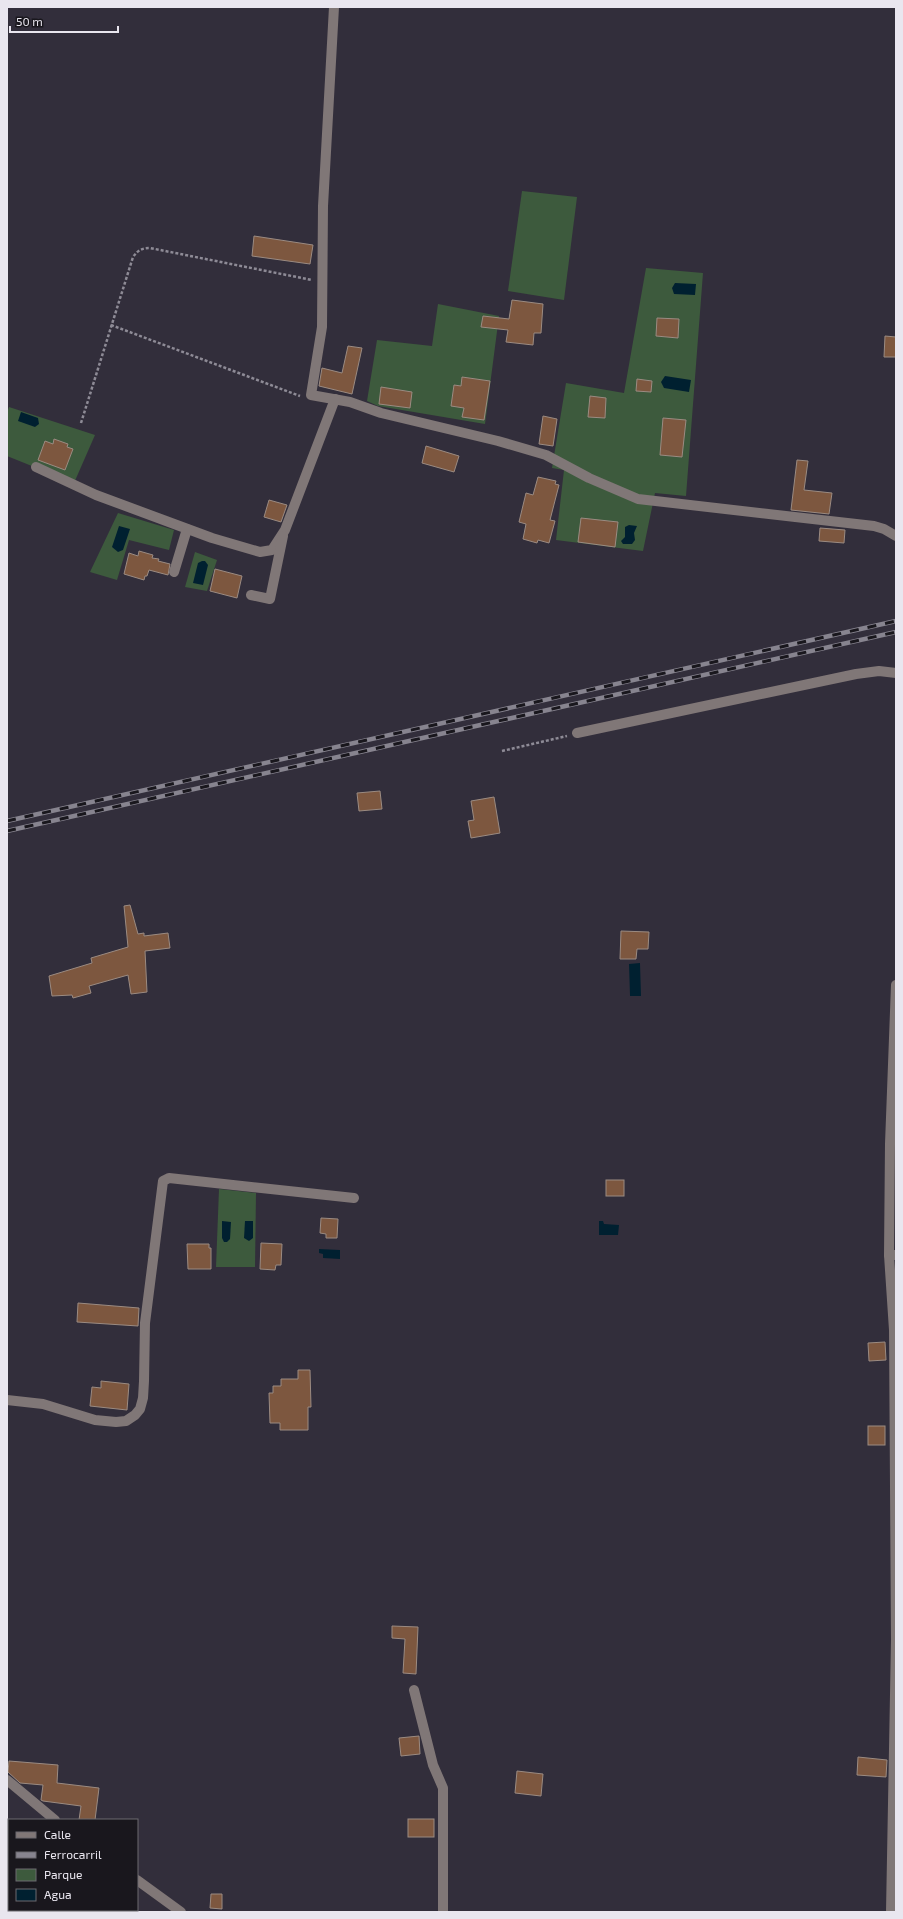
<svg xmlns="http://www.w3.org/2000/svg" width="903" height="1919" font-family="'Exo 2',sans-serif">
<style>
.green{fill:#3d5a3d}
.water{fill:#002030}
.building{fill:#7d573f;stroke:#9b8b82}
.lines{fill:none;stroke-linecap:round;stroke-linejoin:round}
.path{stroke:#8e8b96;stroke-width:2.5;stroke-dasharray:3 2;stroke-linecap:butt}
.minor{stroke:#807777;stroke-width:10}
.rail-casing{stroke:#87848f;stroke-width:4.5}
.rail{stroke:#19171d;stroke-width:3;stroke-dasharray:9;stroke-linecap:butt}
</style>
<rect width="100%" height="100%" fill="#322e3b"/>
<g class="green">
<path d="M 522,191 L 577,197 L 564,300 L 508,291 Z"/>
<path d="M 646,268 L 703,273 L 686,496 L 655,493 L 643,551 L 556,540 L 564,470 L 552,468 L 566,383 L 624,393 Z"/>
<path d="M 438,304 L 499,316 L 485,424 L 378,406 L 367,401 L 377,340 L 432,346 Z"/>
<path d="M 9,407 L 95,435 L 74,483 L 7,456 L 7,413 Z"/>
<path d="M 118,513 L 174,530 L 169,550 L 129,540 L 117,580 L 90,572 Z"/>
<path d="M 195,552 L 217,560 L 207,591 L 185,587 Z"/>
<path d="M 219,1189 L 256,1193 L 255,1267 L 216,1267 Z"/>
</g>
<g class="water">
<path d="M 675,283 L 696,284 L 695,295 L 674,294 L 672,288 Z"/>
<path d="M 665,376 L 691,380 L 689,392 L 664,388 L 661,382 Z"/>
<path d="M 21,412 L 38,418 L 39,424 L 35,427 L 18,421 Z"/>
<path d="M 629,525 L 637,526 L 634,533 L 635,540 L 632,544 L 623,544 L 621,541 L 625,537 L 625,527 Z"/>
<path d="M 119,526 L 130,529 L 123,550 L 118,552 L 112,547 Z"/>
<path d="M 202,561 L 205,561 L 208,565 L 203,585 L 193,583 L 198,563 Z"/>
<path d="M 640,963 L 641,996 L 630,996 L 629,964 Z"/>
<path d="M 222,1221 L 231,1222 L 230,1239 L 227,1242 L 224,1242 L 222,1238 Z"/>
<path d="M 245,1221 L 253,1221 L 253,1238 L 249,1241 L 244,1238 Z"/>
<path d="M 599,1221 L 603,1221 L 604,1224 L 619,1225 L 618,1235 L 599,1235 Z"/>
<path d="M 319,1249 L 340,1250 L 340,1259 L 323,1258 L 323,1254 L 319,1253 Z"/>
</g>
<g class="building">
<path d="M 254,236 L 313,245 L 310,264 L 252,256 Z"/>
<path d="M 512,300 L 543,304 L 541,333 L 534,333 L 533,345 L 506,342 L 508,330 L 481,327 L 483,316 L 509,319 Z"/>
<path d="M 657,318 L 679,319 L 678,338 L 656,336 Z"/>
<path d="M 885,336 L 896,337 L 896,357 L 884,357 Z"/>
<path d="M 348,346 L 362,348 L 352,394 L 319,386 L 322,368 L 342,373 Z"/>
<path d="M 462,377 L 490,381 L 484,420 L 462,417 L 464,408 L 451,406 L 454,385 L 461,386 Z"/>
<path d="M 637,379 L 652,381 L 651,392 L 636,391 Z"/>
<path d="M 381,387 L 412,392 L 410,408 L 379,404 Z"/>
<path d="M 590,396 L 606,398 L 605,418 L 588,417 Z"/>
<path d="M 543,416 L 557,419 L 553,446 L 539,444 Z"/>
<path d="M 663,418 L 686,420 L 682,457 L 660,455 Z"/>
<path d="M 54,439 L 68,444 L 67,447 L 73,449 L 65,470 L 38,460 L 45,441 L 53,444 Z"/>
<path d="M 426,446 L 459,456 L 454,472 L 422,463 Z"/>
<path d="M 797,460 L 808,461 L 804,490 L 832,493 L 829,514 L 791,510 Z"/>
<path d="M 538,477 L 556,481 L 555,484 L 559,485 L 550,520 L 555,521 L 549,543 L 538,540 L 537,543 L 523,539 L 526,524 L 519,522 L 526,493 L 533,495 Z"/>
<path d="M 269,500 L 287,505 L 281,522 L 264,517 Z"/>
<path d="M 581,518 L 618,522 L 615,547 L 578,542 Z"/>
<path d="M 820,528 L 845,530 L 844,543 L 819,541 Z"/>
<path d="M 139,551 L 153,555 L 152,558 L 159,559 L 158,561 L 170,564 L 168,575 L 149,570 L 147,576 L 145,576 L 144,580 L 124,574 L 129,553 L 138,556 Z"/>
<path d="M 215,569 L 242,576 L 237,598 L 210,591 Z"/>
<path d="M 380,791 L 382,809 L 359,811 L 357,793 Z"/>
<path d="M 494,797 L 500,833 L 471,838 L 468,821 L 474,820 L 471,801 Z"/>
<path d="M 130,905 L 138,934 L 144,933 L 144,936 L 168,933 L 170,948 L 145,951 L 147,992 L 131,994 L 128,975 L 89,986 L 91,993 L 73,998 L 72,995 L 52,996 L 49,976 L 92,963 L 91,958 L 128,947 L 124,906 Z"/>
<path d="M 621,931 L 649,932 L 648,949 L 637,949 L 636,959 L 620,959 Z"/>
<rect x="606" y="1180" width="18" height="16"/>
<path d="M 321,1218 L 338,1219 L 337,1238 L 326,1238 L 326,1234 L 320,1233 Z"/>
<path d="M 261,1243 L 282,1244 L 281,1265 L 276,1265 L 275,1270 L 260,1269 Z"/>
<path d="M 187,1244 L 209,1244 L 209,1248 L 211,1248 L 211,1269 L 188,1269 Z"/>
<path d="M 78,1303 L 139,1308 L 138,1326 L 77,1322 Z"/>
<path d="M 885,1342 L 886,1360 L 869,1361 L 868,1343 Z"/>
<path d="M 298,1370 L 310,1370 L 311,1407 L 308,1407 L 308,1430 L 280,1430 L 280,1423 L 270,1423 L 269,1393 L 273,1393 L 273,1386 L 281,1386 L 281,1379 L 298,1379 Z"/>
<path d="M 101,1381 L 129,1384 L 127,1410 L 90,1406 L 92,1387 L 101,1388 Z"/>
<rect x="868" y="1426" width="17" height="19"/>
<path d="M 392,1626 L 418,1627 L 416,1674 L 403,1673 L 405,1639 L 392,1638 Z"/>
<path d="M 419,1736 L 420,1754 L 401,1756 L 399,1738 Z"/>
<path d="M 858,1757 L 887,1760 L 886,1777 L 857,1775 Z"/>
<path d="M 9,1761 L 58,1765 L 57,1783 L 99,1788 L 95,1820 L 79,1820 L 81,1806 L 43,1801 L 41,1800 L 43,1785 L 20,1783 L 8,1772 Z"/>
<path d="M 517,1771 L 543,1774 L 541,1796 L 515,1793 Z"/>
<rect x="408" y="1819" width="26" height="18"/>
<path d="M 211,1894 L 222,1894 L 222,1909 L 210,1908 Z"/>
</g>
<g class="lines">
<g class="path">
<path d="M 111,325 L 300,396"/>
<path d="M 81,423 L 133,257 C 138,250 142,248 150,248 L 312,280"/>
<path d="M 502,751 L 567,736"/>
</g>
<g class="minor">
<path d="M 334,7 L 323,206 L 322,327 L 311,395 L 350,402 L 381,413 L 498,441 L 546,455 L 589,478 L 638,499 L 874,526 L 884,529 L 896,536"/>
<path d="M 36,467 L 96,495 L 212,538 L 260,552 L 272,550 L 285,530 L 335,399"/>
<path d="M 174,572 L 187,529"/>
<path d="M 251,595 L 270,599 L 283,536"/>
<path d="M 577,733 L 856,674 L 879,671 L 896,673"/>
<path d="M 889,1255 L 890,1144 L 896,985"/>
<path d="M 7,1400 L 43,1404 L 95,1420 L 116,1422 L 126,1421 L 135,1415 L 140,1409 L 143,1398 L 144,1381 L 145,1323 L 163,1181 L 169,1178 L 354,1198"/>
<path d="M 414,1690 L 433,1765 L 443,1788 L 443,1912"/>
<path d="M 7,1780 L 55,1820"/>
<path d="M 137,1880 L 181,1912"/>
<path d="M 891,1912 L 896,1640 L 894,1330 L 889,1255 L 896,1255"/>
</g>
<g class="rail-casing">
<g id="rail">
<path d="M 7,821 L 896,621"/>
<path d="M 7,831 L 896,632"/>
</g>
</g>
<use href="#rail" class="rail"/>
</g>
<rect width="903" height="1919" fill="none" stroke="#e9e6ef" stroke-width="16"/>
<rect x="8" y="1819" width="130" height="92" fill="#19171d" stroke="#6c6a71"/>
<rect x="16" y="1832" width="20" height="6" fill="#807777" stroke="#6c6a71"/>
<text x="44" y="1839" font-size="12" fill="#e9e6ef">Calle</text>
<rect x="16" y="1852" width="20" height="6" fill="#87848f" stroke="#6c6a71"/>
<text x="44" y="1859" font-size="12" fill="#e9e6ef">Ferrocarril</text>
<rect x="16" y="1869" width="20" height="12" fill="#3d5a3d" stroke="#6c6a71"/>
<text x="44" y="1879" font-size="12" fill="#e9e6ef">Parque</text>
<rect x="16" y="1889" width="20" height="12" fill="#002030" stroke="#6c6a71"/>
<text x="44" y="1899" font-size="12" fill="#e9e6ef">Agua</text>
<path d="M10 26v6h108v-6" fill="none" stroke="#e9e6ef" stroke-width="2"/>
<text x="16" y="26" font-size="12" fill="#e9e6ef" stroke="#19171d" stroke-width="3" paint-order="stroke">50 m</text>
</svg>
